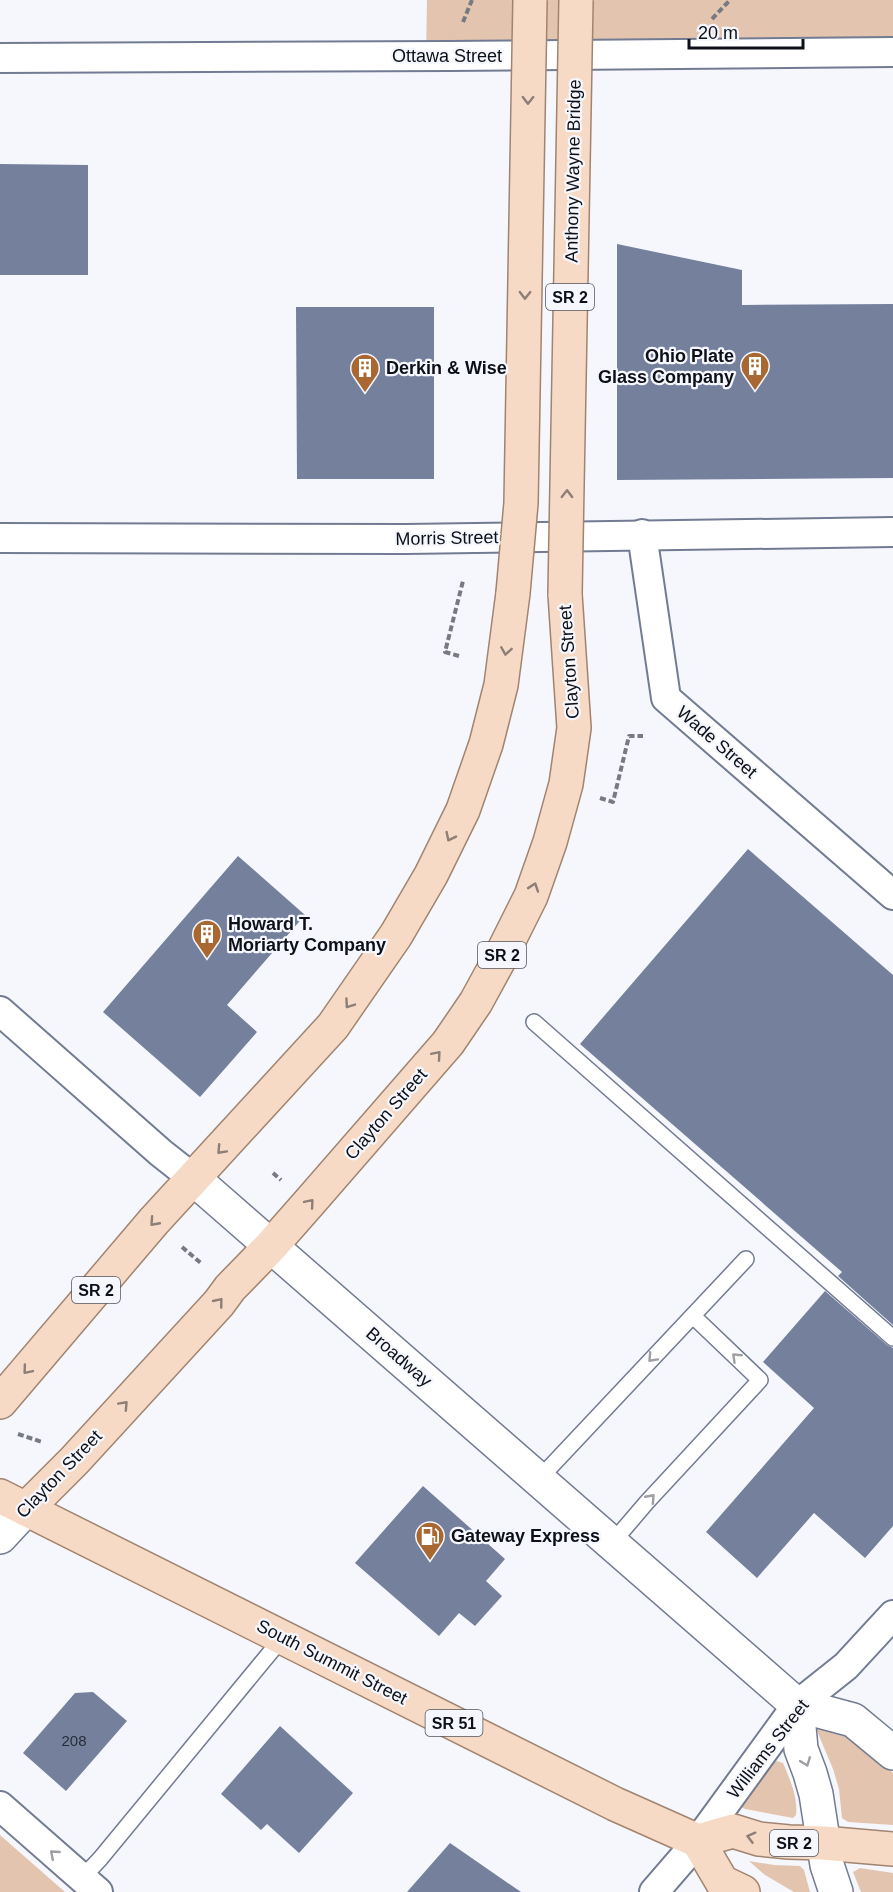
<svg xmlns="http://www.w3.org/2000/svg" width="893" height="1892" font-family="Arial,sans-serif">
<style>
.green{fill:#e3c5af}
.building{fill:#75809d}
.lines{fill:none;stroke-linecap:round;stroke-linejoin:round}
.service-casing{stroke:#727b92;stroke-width:18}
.minor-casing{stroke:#727b92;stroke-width:32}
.tertiary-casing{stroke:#727b92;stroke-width:36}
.primary-casing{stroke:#a18470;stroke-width:36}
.path{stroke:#787a81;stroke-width:4;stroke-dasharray:6 3;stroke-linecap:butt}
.service{stroke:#fff;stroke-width:15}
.minor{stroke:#fff;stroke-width:28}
.tertiary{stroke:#fff;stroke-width:33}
.primary{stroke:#f6dac6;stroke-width:33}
.primary-bridge-casing{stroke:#a18470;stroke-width:36;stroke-linecap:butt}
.primary-bridge{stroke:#f6dac6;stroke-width:33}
.oneway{stroke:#8d7f78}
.oneway2{stroke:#9e9fa3}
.labels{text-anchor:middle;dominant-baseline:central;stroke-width:4.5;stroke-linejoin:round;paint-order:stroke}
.number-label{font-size:15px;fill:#272c39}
.shield{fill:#f5f7fd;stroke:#53555d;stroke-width:1.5}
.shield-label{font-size:16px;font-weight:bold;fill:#0d1018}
.street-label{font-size:18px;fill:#0d1018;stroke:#f5f7fd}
.poi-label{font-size:18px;font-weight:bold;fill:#0d1018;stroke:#f5f7fd;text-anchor:start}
</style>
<rect width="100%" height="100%" fill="#f5f7fd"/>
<g class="green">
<path d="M 427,0 L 893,0 L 893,54 L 426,56 Z"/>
<path d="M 832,1720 L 893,1773 L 893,1825 L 848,1822 L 842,1818 L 839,1789 L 833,1769 L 814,1724 Z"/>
<path d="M 777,1761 L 783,1763 C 790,1779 798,1798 796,1815 L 793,1818 L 745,1809 L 740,1806 L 771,1764 Z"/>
<path d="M 0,1835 L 65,1892 L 0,1892 Z"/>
<path d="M 749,1861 L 774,1865 L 800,1866 L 804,1870 L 810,1892 L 794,1892 L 765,1875 Z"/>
<path d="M 860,1868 L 893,1873 L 893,1892 L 861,1892 L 853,1872 Z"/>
</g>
<g class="building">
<path d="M 0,164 L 88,165 L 88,275 L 0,275 Z"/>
<path d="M 617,244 L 742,270 L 742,305 L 893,304 L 893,478 L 617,480 Z"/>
<path d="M 296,307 L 434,307 L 434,479 L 297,479 Z"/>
<path d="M 748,849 L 893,975 L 893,1325 L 838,1276 L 842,1272 L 580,1044 Z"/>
<path d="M 238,856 L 305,915 L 227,1005 L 257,1032 L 200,1097 L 103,1012 Z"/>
<path d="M 825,1291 L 887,1345 L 893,1348 L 893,1526 L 865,1558 L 814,1513 L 757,1578 L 706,1532 L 814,1408 L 763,1362 Z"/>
<path d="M 423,1486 L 505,1559 L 486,1581 L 502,1596 L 475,1626 L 459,1613 L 439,1636 L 355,1563 Z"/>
<path d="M 93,1692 L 127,1721 L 66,1791 L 23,1753 L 75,1693 Z"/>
<path d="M 280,1726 L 353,1793 L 299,1853 L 267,1824 L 261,1830 L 221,1794 Z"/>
<path d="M 450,1843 L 521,1892 L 407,1892 Z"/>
</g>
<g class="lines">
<g class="service-casing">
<g id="service">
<path d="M 534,1022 L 893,1338"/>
<path d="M 539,1479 L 746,1259"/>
<path d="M 612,1543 L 647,1502 L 760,1380 L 693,1316"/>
<path d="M 82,1878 L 100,1859 L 283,1637"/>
</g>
</g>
<g class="minor-casing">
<g id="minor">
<path d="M 0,58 L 449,56 L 893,52"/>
<path d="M 642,534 L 666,698 L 893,895"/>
<path d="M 0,538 L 406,539 L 893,532"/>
<path d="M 0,1011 L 161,1153 L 194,1179"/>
<path d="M 0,1806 L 98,1892"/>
<path d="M 654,1892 L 698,1841 L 797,1705 L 846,1666 L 893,1615"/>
</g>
</g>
<g class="tertiary-casing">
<g id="tertiary">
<path d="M 194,1179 L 797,1705 L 853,1720 L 893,1753"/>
<path d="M 0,1537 L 26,1509"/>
<path d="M 797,1705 L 801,1749 L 810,1773 L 816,1794 L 827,1865 L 836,1892"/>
</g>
</g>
<g class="primary-casing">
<g id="primary">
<path d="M 0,1402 L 154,1221 L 333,1026 L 396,935 L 431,875 L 463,810 L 486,744 L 501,685 L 513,593"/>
<path d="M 0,1496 L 615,1804 L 698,1841 L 722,1882 L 743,1892"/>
<path d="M 26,1509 L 74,1461 L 219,1303 L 230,1288 L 271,1246 L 308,1204 L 448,1043 L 476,1002 L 500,958 L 531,896 L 550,842 L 566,784 L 574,728 L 565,594"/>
<path d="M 698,1841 L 733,1831 L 759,1839 L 789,1842 L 823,1843 L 893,1849"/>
</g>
</g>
<g class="path">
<path d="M 712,19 L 730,0"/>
<path d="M 463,22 L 472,0"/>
<path d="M 459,656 L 445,652 L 463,581"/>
<path d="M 600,798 L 613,802 L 629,736 L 643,736"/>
<path d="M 273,1173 L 281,1180"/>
<path d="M 182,1247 L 202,1264"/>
<path d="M 18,1434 L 42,1442"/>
</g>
<use href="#service" class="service"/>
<use href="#minor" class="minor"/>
<use href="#tertiary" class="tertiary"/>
<use href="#primary" class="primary"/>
<g class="primary-bridge-casing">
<g id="primary-bridge">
<path d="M 513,593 L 521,503 L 530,0"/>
<path d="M 565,594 L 576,0"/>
</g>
</g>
<use href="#primary-bridge" class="primary-bridge"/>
</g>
<defs><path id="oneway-chevron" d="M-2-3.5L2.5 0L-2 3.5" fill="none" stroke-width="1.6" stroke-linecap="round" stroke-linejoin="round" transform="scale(1.5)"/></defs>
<g class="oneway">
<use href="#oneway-chevron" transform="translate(528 100) rotate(91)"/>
<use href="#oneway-chevron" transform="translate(525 295) rotate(91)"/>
<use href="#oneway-chevron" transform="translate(567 494) rotate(-89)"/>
<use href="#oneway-chevron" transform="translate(506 651) rotate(99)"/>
<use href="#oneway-chevron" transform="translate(450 837) rotate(116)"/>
<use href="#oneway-chevron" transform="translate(534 887) rotate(-71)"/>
<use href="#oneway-chevron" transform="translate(349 1004) rotate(125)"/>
<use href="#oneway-chevron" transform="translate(437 1055) rotate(-49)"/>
<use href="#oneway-chevron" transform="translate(221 1150) rotate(133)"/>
<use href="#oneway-chevron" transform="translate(310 1203) rotate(-50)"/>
<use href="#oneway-chevron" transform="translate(154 1222) rotate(132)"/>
<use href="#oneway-chevron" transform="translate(219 1302) rotate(-51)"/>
<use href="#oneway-chevron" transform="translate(27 1370) rotate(130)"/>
<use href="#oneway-chevron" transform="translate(124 1405) rotate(-47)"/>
<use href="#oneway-chevron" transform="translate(751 1837) rotate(-165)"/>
</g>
<g class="oneway2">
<use href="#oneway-chevron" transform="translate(736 1357) rotate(-136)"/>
<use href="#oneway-chevron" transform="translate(652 1358) rotate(133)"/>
<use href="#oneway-chevron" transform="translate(651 1498) rotate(-48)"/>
<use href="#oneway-chevron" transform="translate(806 1762) rotate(69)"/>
<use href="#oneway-chevron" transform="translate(54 1854) rotate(-139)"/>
</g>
<defs>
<g id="building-pin" transform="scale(1.5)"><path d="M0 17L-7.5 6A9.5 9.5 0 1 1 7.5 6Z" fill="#a96832" stroke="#f5f7fd"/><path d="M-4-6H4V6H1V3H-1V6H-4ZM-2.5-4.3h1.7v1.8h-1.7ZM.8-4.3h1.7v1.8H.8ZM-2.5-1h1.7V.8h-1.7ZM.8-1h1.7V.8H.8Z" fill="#fff"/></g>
<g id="fuel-pin" transform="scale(1.5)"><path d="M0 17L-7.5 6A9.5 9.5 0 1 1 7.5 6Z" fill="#a96832" stroke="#f5f7fd"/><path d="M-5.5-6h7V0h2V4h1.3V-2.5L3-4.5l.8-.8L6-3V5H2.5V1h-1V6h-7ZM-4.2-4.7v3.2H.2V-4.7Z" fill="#fff"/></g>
</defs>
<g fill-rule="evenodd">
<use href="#building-pin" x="755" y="366"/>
<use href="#building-pin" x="365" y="368"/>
<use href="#building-pin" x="207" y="934"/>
<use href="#fuel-pin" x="430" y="1536"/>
</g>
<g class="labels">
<g class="number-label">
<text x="74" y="1740">208</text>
</g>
<g class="shield">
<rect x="546" y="284" width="48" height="26" rx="4.5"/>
<rect x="478" y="942" width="48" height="26" rx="4.5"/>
<rect x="72" y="1277" width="48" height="26" rx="4.5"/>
<rect x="425.5" y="1710" width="57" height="26" rx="4.5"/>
<rect x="770" y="1830" width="48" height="26" rx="4.5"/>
</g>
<g class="shield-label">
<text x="570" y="297">SR 2</text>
<text x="502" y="955">SR 2</text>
<text x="96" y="1290">SR 2</text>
<text x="454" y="1723">SR 51</text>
<text x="794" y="1843">SR 2</text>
</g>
<g class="street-label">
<text x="447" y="56">Ottawa Street</text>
<text transform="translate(573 171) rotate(-89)">Anthony Wayne Bridge</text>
<text transform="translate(447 538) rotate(-1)">Morris Street</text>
<text transform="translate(569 662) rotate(-94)">Clayton Street</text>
<text transform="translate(717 742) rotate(41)">Wade Street</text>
<text transform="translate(386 1114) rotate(-49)">Clayton Street</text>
<text transform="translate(399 1357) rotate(41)">Broadway</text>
<text transform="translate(59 1474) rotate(-46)">Clayton Street</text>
<text transform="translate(332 1662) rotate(27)">South Summit Street</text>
<text transform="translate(768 1749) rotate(-52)">Williams Street</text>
</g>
<g class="poi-label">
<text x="734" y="356" text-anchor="end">Ohio Plate<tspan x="734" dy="21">Glass Company</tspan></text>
<text x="386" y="368">Derkin &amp; Wise</text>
<text x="228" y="924">Howard T.<tspan x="228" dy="21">Moriarty Company</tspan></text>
<text x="451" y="1536">Gateway Express</text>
</g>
</g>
<path d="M689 39v9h114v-9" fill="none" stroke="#0d1018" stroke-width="3"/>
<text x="698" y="39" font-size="18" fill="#0d1018" stroke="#f5f7fd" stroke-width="4.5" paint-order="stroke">20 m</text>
</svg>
